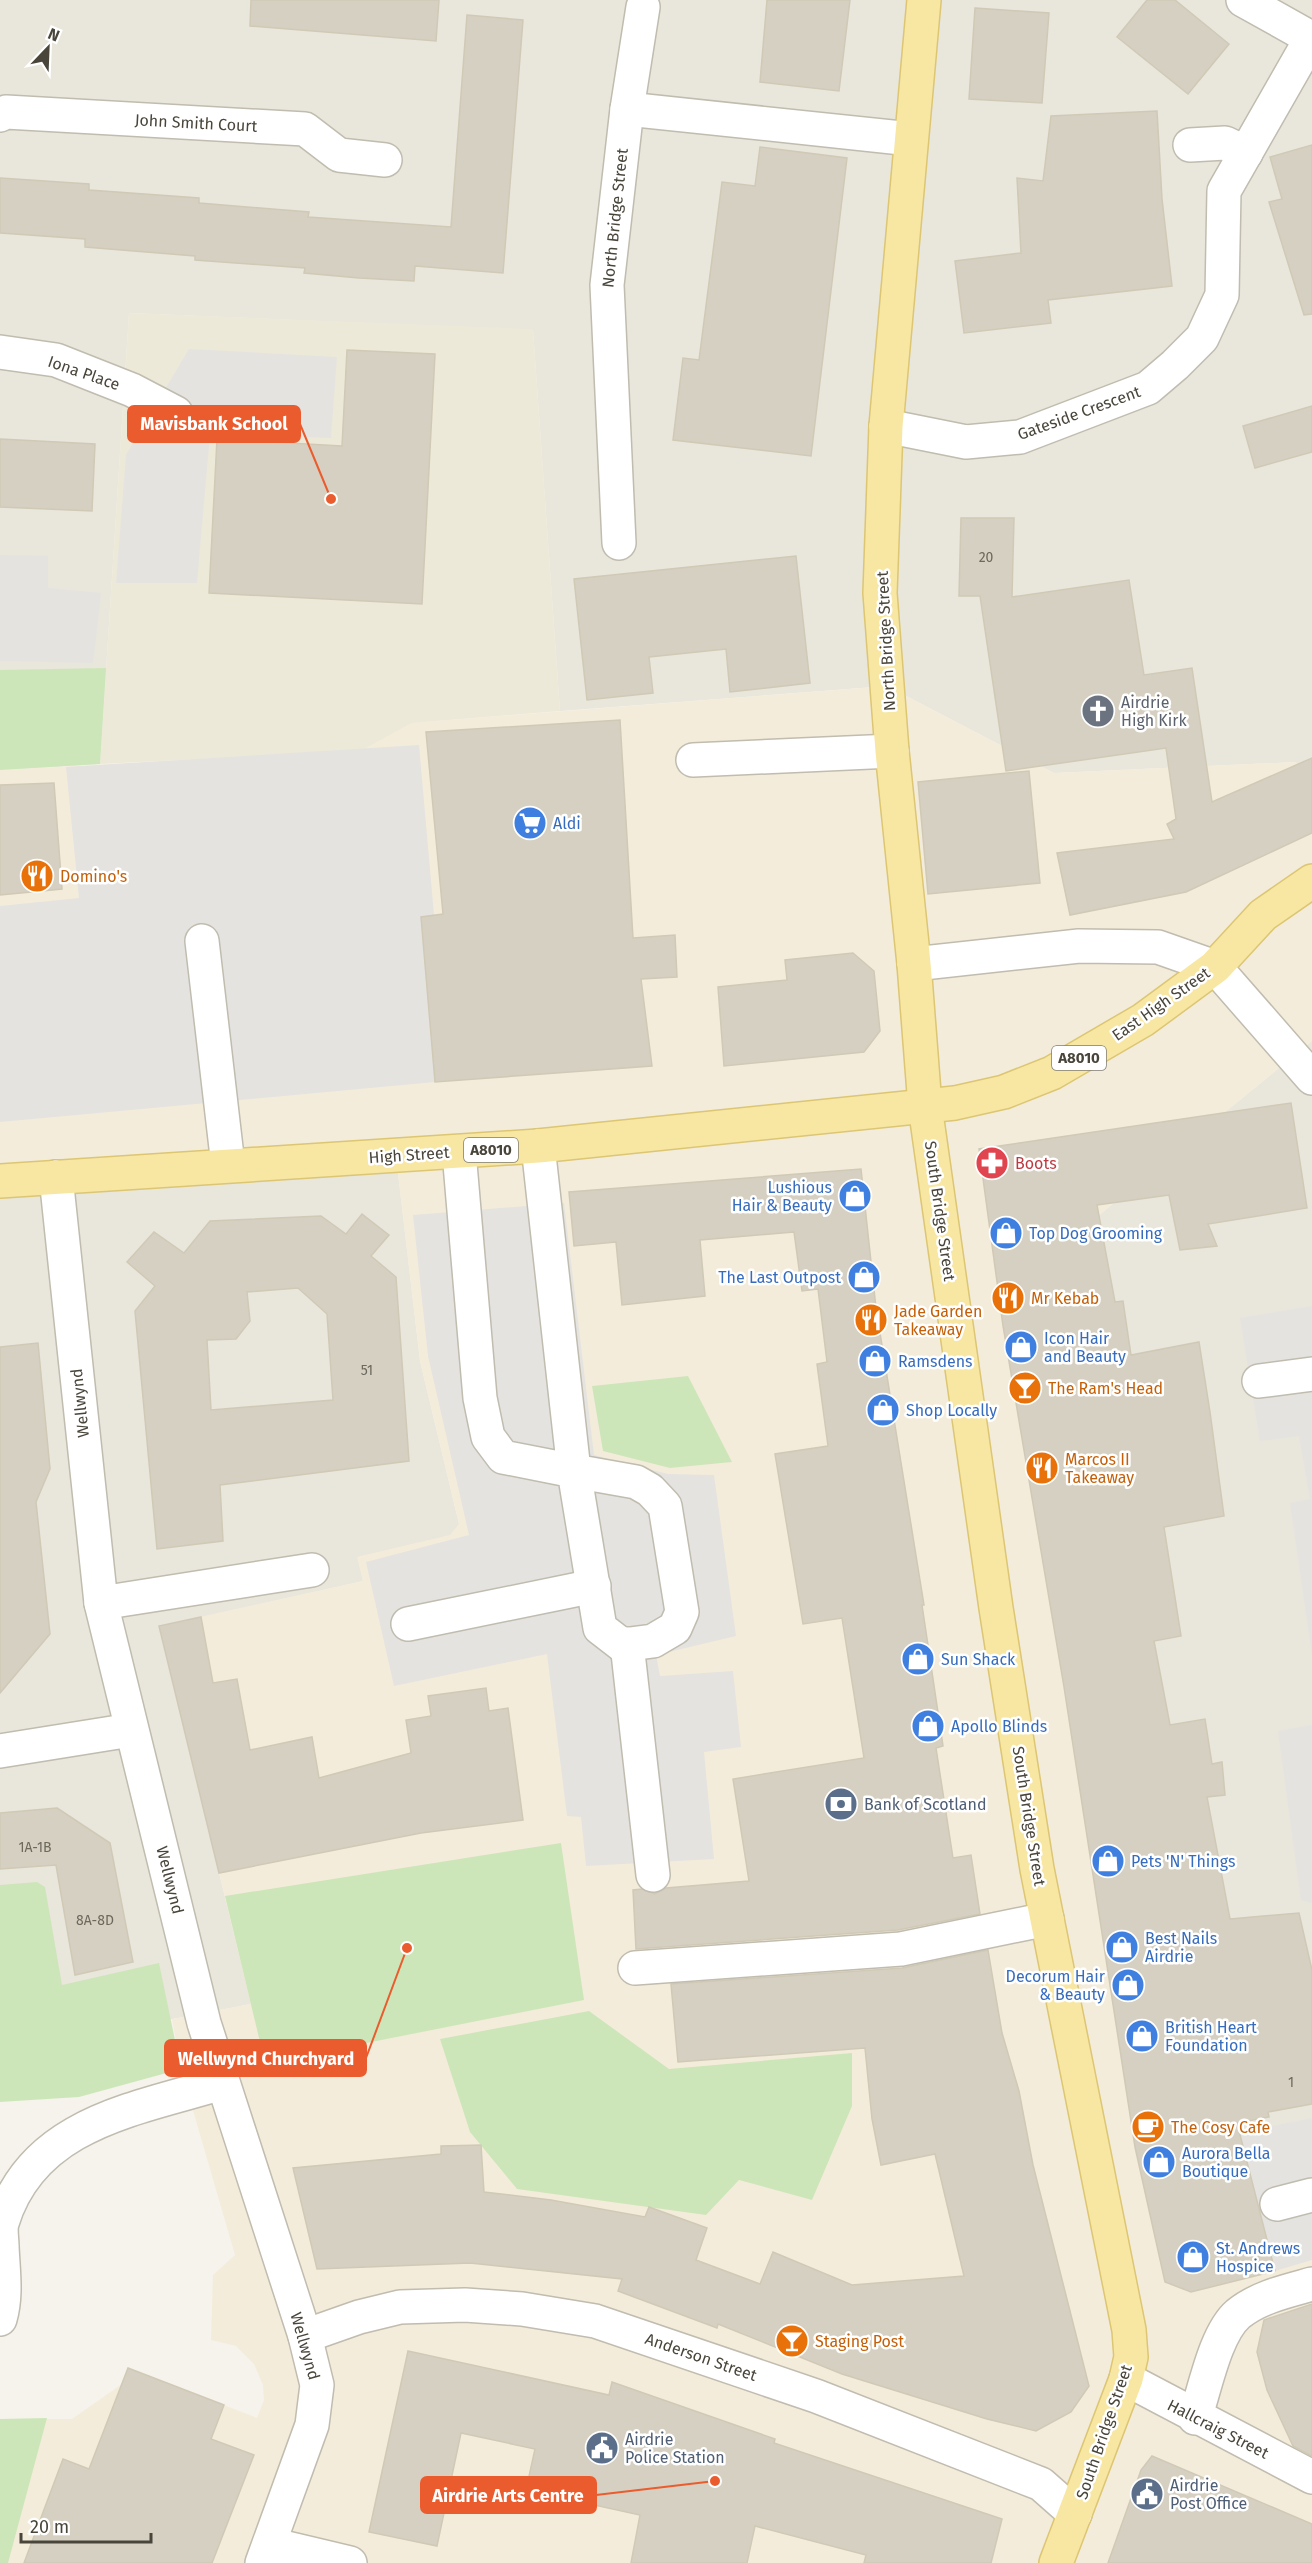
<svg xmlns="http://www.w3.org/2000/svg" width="1312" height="2563" font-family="'Fira Sans',sans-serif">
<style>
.residential{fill:#e9e6db}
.commercial{fill:#f4ecda}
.education{fill:#ede9d8}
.green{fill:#cde6b9}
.parking{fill:#e4e3e0}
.building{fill:#d6d0c2;stroke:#d0c9b6;stroke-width:1.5;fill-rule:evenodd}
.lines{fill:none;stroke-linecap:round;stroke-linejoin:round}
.minor-casing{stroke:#c0bcaf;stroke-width:36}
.major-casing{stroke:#dcc673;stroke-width:36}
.minor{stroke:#fff;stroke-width:33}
.major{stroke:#f7e7a3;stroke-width:33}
.labels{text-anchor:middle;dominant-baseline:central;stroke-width:5;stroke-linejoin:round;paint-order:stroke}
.number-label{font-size:14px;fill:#6c685c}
.shield{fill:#fff;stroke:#807d75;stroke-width:1.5}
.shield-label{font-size:15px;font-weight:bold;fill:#49453a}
.street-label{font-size:16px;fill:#49453a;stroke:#fff}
.worship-label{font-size:16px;fill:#5b616d;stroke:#fff;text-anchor:start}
.shop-label{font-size:16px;fill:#366cbe;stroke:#fff;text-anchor:start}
.food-label{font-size:16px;fill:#c56008;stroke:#fff;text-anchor:start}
.health-label{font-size:16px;fill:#be3a42;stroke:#fff;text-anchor:start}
.service-label{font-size:16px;fill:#4e5e75;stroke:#fff;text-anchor:start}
.leader{fill:none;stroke:#ea5c2e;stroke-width:2}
.callout-dot{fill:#ea5c2e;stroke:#fff;stroke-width:2}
.callout{fill:#ea5c2e;stroke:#ea5c2e;stroke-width:2}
.callout-label{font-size:18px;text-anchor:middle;font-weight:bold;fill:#fff}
</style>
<rect width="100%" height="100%" fill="#f5f3ec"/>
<g class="residential">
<path d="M 0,0 L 1312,0 L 1312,782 L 1295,762 L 1054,773 L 887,686 L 560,711 L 533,330 L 129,313 L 100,764 L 0,770 Z"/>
<path d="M 1312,1041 L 1312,2212 L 1239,2143 L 1082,1229 Z"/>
<path d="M 396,1156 L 420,1361 L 459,1524 L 454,1535 L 358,1557 L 363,1581 L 159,1627 L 251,2004 L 172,2019 L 0,2031 L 0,1181 Z"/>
</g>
<path class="commercial" d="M 887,686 L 1054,773 L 1296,762 L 1312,782 L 1312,1041 L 1082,1229 L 1239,2143 L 1312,2212 L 1312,2563 L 0,2563 L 0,2419 L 72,2419 L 122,2384 L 128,2368 L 257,2418 L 264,2400 L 263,2385 L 254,2364 L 236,2346 L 211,2340 L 213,2275 L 235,2255 L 181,2069 L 172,2019 L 251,2004 L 159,1626 L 363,1581 L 357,1557 L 450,1535 L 459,1524 L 420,1361 L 396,1157 L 0,1181 L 0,770 L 361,751 L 412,723 Z"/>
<path class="education" d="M 129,313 L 533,329 L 560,711 L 412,723 L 361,751 L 100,764 Z"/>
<g class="green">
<path d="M 106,668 L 100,764 L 0,770 L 0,670 Z"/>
<path d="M 688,1376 L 732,1462 L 670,1468 L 603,1451 L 592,1386 Z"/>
<path d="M 561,1843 L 584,2000 L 265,2063 L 225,1896 Z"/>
<path d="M 37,1882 L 45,1887 L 62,1985 L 159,1963 L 181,2069 L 79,2097 L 0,2102 L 0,1885 Z"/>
<path d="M 589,2011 L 669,2069 L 852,2053 L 852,2106 L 812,2200 L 739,2180 L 706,2215 L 517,2189 L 470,2132 L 440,2039 Z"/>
<path d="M 47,2418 L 8,2563 L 0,2563 L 0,2419 Z"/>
</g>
<g class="parking">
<path d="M 189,349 L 337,357 L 331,438 L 210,434 L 197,583 L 116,583 L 126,455 Z"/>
<path d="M 0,555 L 48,556 L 48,588 L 101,593 L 93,663 L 0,661 Z"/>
<path d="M 419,745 L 434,915 L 421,918 L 435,1082 L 0,1122 L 0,906 L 79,898 L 66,767 Z"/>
<path d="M 564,1203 L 594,1455 L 668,1474 L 714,1475 L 736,1636 L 656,1655 L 660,1676 L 733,1671 L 741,1747 L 704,1752 L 714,1859 L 586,1866 L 581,1817 L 567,1816 L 547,1654 L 394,1686 L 366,1562 L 469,1535 L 428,1356 L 413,1215 Z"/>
<path d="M 1312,1306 L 1312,1654 L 1290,1503 L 1310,1499 L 1299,1436 L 1260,1441 L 1240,1318 Z"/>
<path d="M 1312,1725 L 1312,1903 L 1301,1900 L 1278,1731 Z"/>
<path d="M 1312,2118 L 1312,2260 L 1275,2271 L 1246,2157 L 1227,2135 Z"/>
</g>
<g class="building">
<path d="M 251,0 L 439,0 L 436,41 L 250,26 Z"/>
<path d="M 767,0 L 850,0 L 839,91 L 760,82 Z"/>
<path d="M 1147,0 L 1175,0 L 1229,44 L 1188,94 L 1117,37 Z"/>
<path d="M 975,8 L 1049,13 L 1042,103 L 969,99 Z"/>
<path d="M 467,15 L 523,20 L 503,273 L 415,266 L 414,281 L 359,278 L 304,273 L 305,268 L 195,260 L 195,256 L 85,247 L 85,239 L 0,233 L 0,178 L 89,184 L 89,190 L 199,198 L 199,203 L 309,212 L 308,217 L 451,227 Z"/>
<path d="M 1157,111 L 1162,199 L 1172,286 L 1048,300 L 1051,323 L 964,333 L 955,261 L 1021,253 L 1017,178 L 1043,181 L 1051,116 Z"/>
<path d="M 1312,145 L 1312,314 L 1304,315 L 1269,202 L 1282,199 L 1270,157 Z"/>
<path d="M 760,147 L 847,158 L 811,456 L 673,440 L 683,358 L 699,360 L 722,182 L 755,186 Z"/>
<path d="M 347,350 L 435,354 L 422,604 L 209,593 L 217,439 L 342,446 Z"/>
<path d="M 1312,406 L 1312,452 L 1255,468 L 1243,426 Z"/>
<path d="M 0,439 L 95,444 L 92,511 L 0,507 Z"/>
<path d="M 961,518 L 1014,518 L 1012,597 L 1129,580 L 1144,675 L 1192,668 L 1212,802 L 1312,758 L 1312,833 L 1186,892 L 1070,915 L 1057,853 L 1174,839 L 1167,824 L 1176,819 L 1166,748 L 1006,771 L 980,596 L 959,596 Z"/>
<path d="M 796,556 L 810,683 L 730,692 L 726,649 L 649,657 L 653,693 L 587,700 L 574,579 Z"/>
<path d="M 620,720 L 633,938 L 675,935 L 677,977 L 641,979 L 652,1066 L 435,1082 L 421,917 L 443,914 L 426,732 Z"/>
<path d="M 1029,771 L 1040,883 L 928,894 L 918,782 Z"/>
<path d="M 54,783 L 62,889 L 0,895 L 0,785 Z"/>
<path d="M 853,953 L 874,971 L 880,1031 L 864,1052 L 724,1066 L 718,987 L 787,980 L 785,960 Z"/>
<path d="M 1291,1103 L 1307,1208 L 1208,1224 L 1217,1246 L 1180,1250 L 1169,1195 L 1097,1205 L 1115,1302 L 1123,1301 L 1131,1355 L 1199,1342 L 1210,1412 L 1224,1516 L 1164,1527 L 1181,1636 L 1154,1641 L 1170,1725 L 1205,1719 L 1212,1764 L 1222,1762 L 1225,1795 L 1207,1797 L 1230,1919 L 1299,1913 L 1312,1970 L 1312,2104 L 1268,2112 L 1269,2117 L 1237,2123 L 1275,2271 L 1191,2292 L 1165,2282 L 1135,2147 L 1064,1687 L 1003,1326 L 979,1149 Z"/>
<path d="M 861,1169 L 876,1308 L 924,1605 L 922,1605 L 943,1746 L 936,1748 L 953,1858 L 971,1855 L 980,1914 L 898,1930 L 636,1949 L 633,1890 L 642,1889 L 655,1894 L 666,1888 L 749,1881 L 733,1779 L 864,1758 L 842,1618 L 803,1624 L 775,1454 L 828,1446 L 817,1364 L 827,1362 L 818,1289 L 802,1291 L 794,1232 L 700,1240 L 705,1296 L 622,1305 L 616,1242 L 574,1246 L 569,1192 Z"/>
<path d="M 362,1214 L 389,1235 L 371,1256 L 396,1277 L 409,1461 L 220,1485 L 223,1541 L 157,1549 L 135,1311 L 155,1286 L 127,1262 L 154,1232 L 184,1253 L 210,1221 L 321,1216 L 346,1234 ZM 298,1288 L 327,1314 L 333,1400 L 211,1410 L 207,1340 L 236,1339 L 250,1321 L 247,1292 Z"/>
<path d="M 38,1343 L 50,1469 L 36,1502 L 50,1634 L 0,1693 L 0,1347 Z"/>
<path d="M 201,1617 L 213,1683 L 237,1679 L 250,1750 L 312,1737 L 319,1778 L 411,1753 L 406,1720 L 431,1716 L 428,1696 L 486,1688 L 489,1711 L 508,1708 L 523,1820 L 421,1833 L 219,1873 L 159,1626 Z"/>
<path d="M 57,1808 L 110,1843 L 133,1962 L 75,1975 L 56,1865 L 0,1869 L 0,1813 Z"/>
<path d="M 988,1950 L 1002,2033 L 1019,2091 L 1033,2165 L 1089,2386 L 1071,2412 L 1036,2431 L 987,2419 L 842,2374 L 718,2324 L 717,2328 L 618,2291 L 622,2279 L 470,2263 L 317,2269 L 293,2168 L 441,2154 L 441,2146 L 481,2145 L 484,2192 L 551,2200 L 645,2217 L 649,2207 L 707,2228 L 696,2260 L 760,2284 L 773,2252 L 852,2285 L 964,2276 L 935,2154 L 881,2165 L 872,2119 L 865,2048 L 678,2062 L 671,1984 L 902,1968 Z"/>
<path d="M 1312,2304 L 1312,2456 L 1293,2446 L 1267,2390 L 1257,2352 L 1264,2320 Z"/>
<path d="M 408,2351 L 609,2395 L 612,2382 L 775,2439 L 774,2443 L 1002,2519 L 991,2563 L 864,2563 L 866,2555 L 755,2526 L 747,2563 L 631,2563 L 640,2515 L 526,2490 L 535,2449 L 461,2433 L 437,2546 L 369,2532 Z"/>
<path d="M 128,2368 L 224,2405 L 211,2439 L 254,2455 L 212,2563 L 24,2563 L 63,2459 L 89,2469 Z"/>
<path d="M 1152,2456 L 1312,2524 L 1312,2563 L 1108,2563 L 1141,2470 Z"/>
</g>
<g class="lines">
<g class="minor-casing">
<g id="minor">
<path d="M 1243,0 L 1311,38"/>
<path d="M 627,109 L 911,139"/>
<path d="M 0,115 L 6,112 L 305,129 L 339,155 L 385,160"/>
<path d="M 1190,145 L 1225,143 L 1246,153"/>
<path d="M 0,352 L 56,360 L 132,390 L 176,413"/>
<path d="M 886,426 L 966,442 L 1020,437 L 1148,388 L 1175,365 L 1202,338 L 1222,295 L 1224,191 L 1312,37"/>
<path d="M 619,543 L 607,285 L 627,109 L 643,7"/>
<path d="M 693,760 L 892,751"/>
<path d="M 202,941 L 228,1165"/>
<path d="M 914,964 L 1079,946 L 1158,947 L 1215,967 L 1312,1078"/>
<path d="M 459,1152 L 480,1398 L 488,1437 L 503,1457 L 574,1471 L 600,1628 L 622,1645 L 653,1641 L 675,1628 L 682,1612 L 665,1506 L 650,1490 L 636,1482 L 574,1471 L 538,1146"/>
<path d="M 56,1177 L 101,1603 L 204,2023 L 305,2336 L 317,2385 L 312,2425 L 262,2563"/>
<path d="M 1259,1381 L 1312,1374"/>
<path d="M 101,1603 L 312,1570"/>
<path d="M 408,1624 L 594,1586"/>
<path d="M 627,1644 L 653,1875"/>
<path d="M 0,1751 L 131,1730"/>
<path d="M 635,1968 L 901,1949 L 1047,1919"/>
<path d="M 1277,2204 L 1312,2195"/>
<path d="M 0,2319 C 7,2295 3,2271 2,2246 C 2,2239 0,2230 2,2223 C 32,2123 136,2109 222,2083"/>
<path d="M 305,2336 L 359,2317 L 400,2307 L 465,2305 L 522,2309 L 595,2321 L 816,2396 L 1041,2484 L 1075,2514"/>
<path d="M 1126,2379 L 1312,2477"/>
<path d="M 1195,2418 C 1205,2389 1215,2334 1238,2314 C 1259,2297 1287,2291 1312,2284"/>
<path d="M 270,2544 L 350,2563"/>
</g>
</g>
<g class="major-casing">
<g id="major">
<path d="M 924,0 L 886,426 L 880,593 L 892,751 L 914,964 L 925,1106 L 996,1608 L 1037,1869 L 1129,2330 L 1131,2357 L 1126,2379 L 1056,2563"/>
<path d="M 0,1181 L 538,1146 L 955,1103 L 1004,1092 L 1052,1073 L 1143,1020 L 1215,967 L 1263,915 L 1312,881"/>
</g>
</g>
<use href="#minor" class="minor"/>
<use href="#major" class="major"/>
</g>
<defs>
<g id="church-disc" transform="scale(1.725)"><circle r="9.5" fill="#6b7280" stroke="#fff"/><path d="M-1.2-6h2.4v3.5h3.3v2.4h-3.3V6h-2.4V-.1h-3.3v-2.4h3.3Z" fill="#fff"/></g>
<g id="supermarket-disc" transform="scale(1.725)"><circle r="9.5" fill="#3f7fe0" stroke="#fff"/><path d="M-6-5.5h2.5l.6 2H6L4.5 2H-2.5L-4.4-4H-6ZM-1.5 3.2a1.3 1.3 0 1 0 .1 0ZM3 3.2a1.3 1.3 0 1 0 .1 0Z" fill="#fff"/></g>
<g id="restaurant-disc" transform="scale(1.725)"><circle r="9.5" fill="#e8710a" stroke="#fff"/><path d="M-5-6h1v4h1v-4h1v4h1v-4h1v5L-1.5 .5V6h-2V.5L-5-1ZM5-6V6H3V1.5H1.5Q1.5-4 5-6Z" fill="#fff"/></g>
<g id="pharmacy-disc" transform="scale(1.725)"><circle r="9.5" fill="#e0444e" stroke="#fff"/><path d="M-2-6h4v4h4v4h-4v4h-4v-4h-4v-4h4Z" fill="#fff"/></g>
<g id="shop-disc" transform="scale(1.725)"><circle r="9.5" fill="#3f7fe0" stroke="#fff"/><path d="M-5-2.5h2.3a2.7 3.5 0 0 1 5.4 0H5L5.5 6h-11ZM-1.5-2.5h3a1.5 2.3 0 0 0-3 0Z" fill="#fff"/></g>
<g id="bar-disc" transform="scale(1.725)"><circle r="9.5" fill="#e8710a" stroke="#fff"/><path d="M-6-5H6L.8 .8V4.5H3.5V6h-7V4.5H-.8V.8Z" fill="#fff"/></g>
<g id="bank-disc" transform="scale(1.725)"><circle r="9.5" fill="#5c6f8a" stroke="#fff"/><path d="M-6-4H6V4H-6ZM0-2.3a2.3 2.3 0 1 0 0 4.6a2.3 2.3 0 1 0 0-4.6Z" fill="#fff"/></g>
<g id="cafe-disc" transform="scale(1.725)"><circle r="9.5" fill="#e8710a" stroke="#fff"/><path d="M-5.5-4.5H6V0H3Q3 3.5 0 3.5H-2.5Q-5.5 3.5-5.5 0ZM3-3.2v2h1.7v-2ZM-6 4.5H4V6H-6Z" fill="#fff"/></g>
<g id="civic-disc" transform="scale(1.725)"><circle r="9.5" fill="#5c6f8a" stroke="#fff"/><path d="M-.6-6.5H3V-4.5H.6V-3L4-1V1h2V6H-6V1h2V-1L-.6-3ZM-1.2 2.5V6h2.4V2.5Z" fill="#fff"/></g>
</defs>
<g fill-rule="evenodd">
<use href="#church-disc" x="1098" y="711"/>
<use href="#supermarket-disc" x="530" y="823"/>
<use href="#restaurant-disc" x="37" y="876"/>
<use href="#pharmacy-disc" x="992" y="1163"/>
<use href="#shop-disc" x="855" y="1196"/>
<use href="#shop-disc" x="1006" y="1233"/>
<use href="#shop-disc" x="864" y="1277"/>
<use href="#restaurant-disc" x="1008" y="1298"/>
<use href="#restaurant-disc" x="871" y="1320"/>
<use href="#shop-disc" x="1021" y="1347"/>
<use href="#shop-disc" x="875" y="1361"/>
<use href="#bar-disc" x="1025" y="1388"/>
<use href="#shop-disc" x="883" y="1410"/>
<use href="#restaurant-disc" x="1042" y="1468"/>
<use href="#shop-disc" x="918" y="1659"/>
<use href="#shop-disc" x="928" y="1726"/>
<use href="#bank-disc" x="841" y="1804"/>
<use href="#shop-disc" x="1108" y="1861"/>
<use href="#shop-disc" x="1122" y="1947"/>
<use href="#shop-disc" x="1128" y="1985"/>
<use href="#shop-disc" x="1142" y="2036"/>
<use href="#cafe-disc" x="1148" y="2127"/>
<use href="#shop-disc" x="1159" y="2162"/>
<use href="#shop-disc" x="1193" y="2257"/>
<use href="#bar-disc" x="792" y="2341"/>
<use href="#civic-disc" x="602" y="2448"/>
<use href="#civic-disc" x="1147" y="2494"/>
</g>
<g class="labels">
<g class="number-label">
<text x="986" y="557">20</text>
<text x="367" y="1370">51</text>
<text x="35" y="1847">1A-1B</text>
<text x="95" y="1920">8A-8D</text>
<text x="1291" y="2082">1</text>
</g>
<g class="shield">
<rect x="1052" y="1046" width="54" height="24" rx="4.5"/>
<rect x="464" y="1138" width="54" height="24" rx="4.5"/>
</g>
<g class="shield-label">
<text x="1079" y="1058">A8010</text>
<text x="491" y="1150">A8010</text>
</g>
<g class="street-label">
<text transform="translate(196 123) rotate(3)">John Smith Court</text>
<text transform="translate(615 218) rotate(-84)">North Bridge Street</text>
<text transform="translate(84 373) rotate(19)">Iona Place</text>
<text transform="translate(1079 413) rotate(-20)">Gateside Crescent</text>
<text transform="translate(886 641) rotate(-93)">North Bridge Street</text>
<text transform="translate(1161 1004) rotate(-35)">East High Street</text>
<text transform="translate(409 1155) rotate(-4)">High Street</text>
<text transform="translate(940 1211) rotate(82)">South Bridge Street</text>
<text transform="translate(80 1403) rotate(-96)">Wellwynd</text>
<text transform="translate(1029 1816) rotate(81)">South Bridge Street</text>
<text transform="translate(170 1880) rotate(76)">Wellwynd</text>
<text transform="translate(305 2346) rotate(74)">Wellwynd</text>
<text transform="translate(701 2357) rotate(19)">Anderson Street</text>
<text transform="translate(1218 2429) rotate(27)">Hallcraig Street</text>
<text transform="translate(1104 2432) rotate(-71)">South Bridge Street</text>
</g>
<g class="worship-label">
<text x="1121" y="702">Airdrie<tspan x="1121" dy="18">High Kirk</tspan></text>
</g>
<g class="shop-label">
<text x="553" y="823">Aldi</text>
<text x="832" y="1187" text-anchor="end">Lushious<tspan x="832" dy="18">Hair &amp; Beauty</tspan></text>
<text x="1029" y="1233">Top Dog Grooming</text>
<text x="841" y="1277" text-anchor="end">The Last Outpost</text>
<text x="1044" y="1338">Icon Hair<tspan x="1044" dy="18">and Beauty</tspan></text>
<text x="898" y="1361">Ramsdens</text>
<text x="906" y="1410">Shop Locally</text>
<text x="941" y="1659">Sun Shack</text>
<text x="951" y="1726">Apollo Blinds</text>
<text x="1131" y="1861">Pets 'N' Things</text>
<text x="1145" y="1938">Best Nails<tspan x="1145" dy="18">Airdrie</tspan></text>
<text x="1105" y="1976" text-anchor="end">Decorum Hair<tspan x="1105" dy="18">&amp; Beauty</tspan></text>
<text x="1165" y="2027">British Heart<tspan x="1165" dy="18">Foundation</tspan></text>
<text x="1182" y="2153">Aurora Bella<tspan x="1182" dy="18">Boutique</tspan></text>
<text x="1216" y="2248">St. Andrews<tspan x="1216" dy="18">Hospice</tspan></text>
</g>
<g class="food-label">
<text x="60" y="876">Domino's</text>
<text x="1031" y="1298">Mr Kebab</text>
<text x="894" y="1311">Jade Garden<tspan x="894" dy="18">Takeaway</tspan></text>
<text x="1048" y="1388">The Ram's Head</text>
<text x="1065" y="1459">Marcos II<tspan x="1065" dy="18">Takeaway</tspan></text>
<text x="1171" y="2127">The Cosy Cafe</text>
<text x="815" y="2341">Staging Post</text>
</g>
<g class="health-label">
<text x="1015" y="1163">Boots</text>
</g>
<g class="service-label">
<text x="864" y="1804">Bank of Scotland</text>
<text x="625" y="2439">Airdrie<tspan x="625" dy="18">Police Station</tspan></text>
<text x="1170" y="2485">Airdrie<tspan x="1170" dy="18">Post Office</tspan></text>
</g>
</g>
<path class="leader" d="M331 499L300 424M407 1948L366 2058M715 2481L596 2495"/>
<g class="callout-dot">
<circle cx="331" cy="499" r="6"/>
<circle cx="407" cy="1948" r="6"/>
<circle cx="715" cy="2481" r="6"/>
</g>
<g class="callout">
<rect x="128" y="406" width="172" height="36" rx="6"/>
<rect x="165" y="2040" width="201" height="36" rx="6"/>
<rect x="421" y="2477" width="175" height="36" rx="6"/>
</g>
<g class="callout-label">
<text x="214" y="430">Mavisbank School</text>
<text x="266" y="2065">Wellwynd Churchyard</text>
<text x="508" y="2502">Airdrie Arts Centre</text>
</g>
<g transform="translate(48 48) rotate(23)" stroke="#ffffff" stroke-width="4.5" paint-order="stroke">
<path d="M0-4.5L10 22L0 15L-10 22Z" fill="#49453a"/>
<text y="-9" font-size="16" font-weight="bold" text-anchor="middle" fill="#49453a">N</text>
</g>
<path d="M21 2533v9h130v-9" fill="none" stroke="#49453a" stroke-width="3"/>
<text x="30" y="2533" font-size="18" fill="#49453a" stroke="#ffffff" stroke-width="4.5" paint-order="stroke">20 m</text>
</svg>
